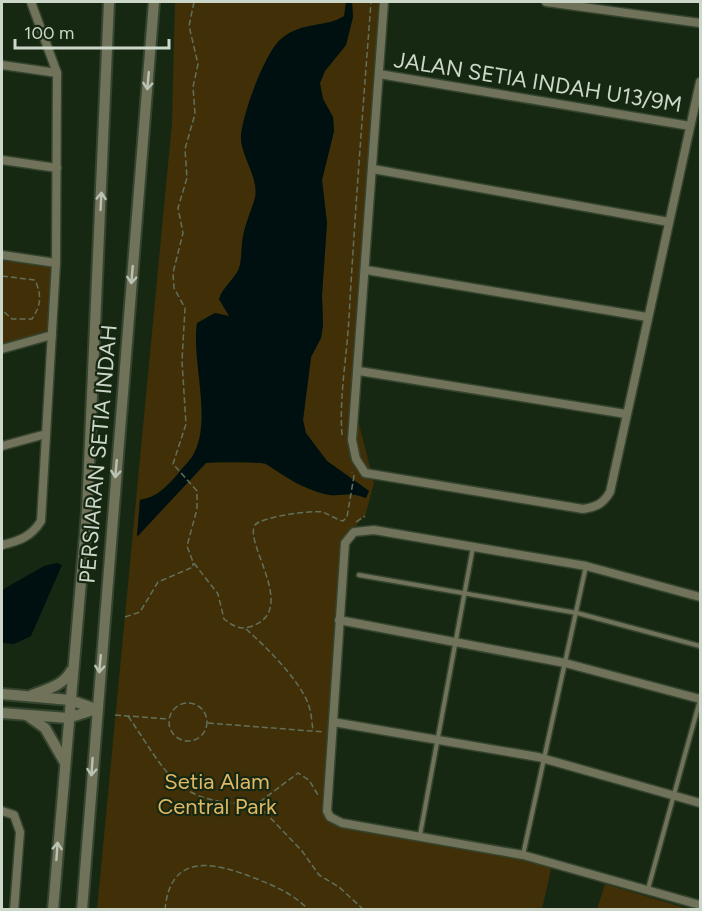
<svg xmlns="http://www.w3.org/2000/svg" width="702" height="911" font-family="Figtree,sans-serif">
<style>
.green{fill:#413007}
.water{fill:#000f0f}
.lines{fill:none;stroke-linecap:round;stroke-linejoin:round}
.service-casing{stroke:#34442f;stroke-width:7}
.minor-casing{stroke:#34442f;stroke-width:11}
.tertiary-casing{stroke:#34442f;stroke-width:14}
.path{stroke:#61705d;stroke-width:1.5;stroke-dasharray:6 3;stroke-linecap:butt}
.service{stroke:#707259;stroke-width:4}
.minor{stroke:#707259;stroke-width:8}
.tertiary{stroke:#707259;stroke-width:10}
.oneway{stroke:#bac3b3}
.labels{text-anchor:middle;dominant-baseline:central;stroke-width:4.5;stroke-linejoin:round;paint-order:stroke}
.street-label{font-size:22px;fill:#ccd7c9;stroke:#172812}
.park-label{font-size:22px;fill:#e0b865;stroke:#172812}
</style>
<rect width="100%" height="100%" fill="#172812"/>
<g class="green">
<path d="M 175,2 L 346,2 L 345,16 C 326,28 302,21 281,39 C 265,52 240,119 241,140 C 243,159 259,178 255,198 C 252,211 245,224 243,237 C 241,246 242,256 240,265 C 237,278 223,286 219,299 L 230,317 L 215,313 L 197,324 C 192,362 213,423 192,457 C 188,463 181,469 177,475 C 166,488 157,497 140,500 L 137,535 L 206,463 C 211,462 264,462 266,464 C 286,477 301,488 324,494 C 341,498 346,490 365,498 L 369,491 L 327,461 L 305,433 L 303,420 L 311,357 L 321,338 L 323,325 L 322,295 L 327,223 L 322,180 L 334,131 L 333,117 L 323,99 L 320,83 L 325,71 L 346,45 L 353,17 L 352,2 L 379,2 L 353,401 L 374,483 L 365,516 L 347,535 L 330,820 L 552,865 L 542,909 L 97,910 L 172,123 Z"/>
<path d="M 2,255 L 56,263 L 52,335 L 2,349 Z"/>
<path d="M 605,884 L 689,909 L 597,909 Z"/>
</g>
<g class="water">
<path d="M 346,2 L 352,2 L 353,17 L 346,45 L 325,71 L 320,83 L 323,99 L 333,117 L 334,131 L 322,180 L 327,223 L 322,295 L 323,325 L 321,338 L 311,357 L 303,420 L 306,433 L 327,461 L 369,491 L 366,498 C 346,490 341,498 325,494 C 301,488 286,477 266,464 C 264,462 211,462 206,463 L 137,537 L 140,500 C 157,497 165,488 177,475 C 181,469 188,463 192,457 C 214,423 191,362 197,323 L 215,313 L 229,316 L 219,299 C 223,286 237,278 240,265 C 242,256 241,246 243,237 C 245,224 251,211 255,198 C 259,178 243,160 241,140 C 240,120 265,52 281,39 C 302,21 326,28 344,16 Z"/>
<path d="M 57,563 L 62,565 L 31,636 L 14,644 L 2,643 L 2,590 L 44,566 Z"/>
</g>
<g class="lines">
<g class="service-casing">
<g id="service">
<path d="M 359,575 L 577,613 L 700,646"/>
<path d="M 420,835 L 473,547"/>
<path d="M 523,855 L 586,566"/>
<path d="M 648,889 L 700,700"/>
</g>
</g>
<g class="minor-casing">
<g id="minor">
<path d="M 384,2 L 352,440 L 356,459 L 365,473 L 583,509 C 596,507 603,504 610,492 L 700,82"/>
<path d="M 546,2 L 700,23"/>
<path d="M 2,65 L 57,73"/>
<path d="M 379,74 L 690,126"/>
<path d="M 2,160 L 57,168"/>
<path d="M 373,169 L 669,222"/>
<path d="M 2,255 L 56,263"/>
<path d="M 366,270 L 647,317"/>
<path d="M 2,349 L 52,335"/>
<path d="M 359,371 L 626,414"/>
<path d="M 2,446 L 46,434"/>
<path d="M 2,545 C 19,541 31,537 41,521 L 56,263 L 57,73 L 31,2"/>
<path d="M 700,597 L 586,566 L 374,530 L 354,532 L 345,543 L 327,811 L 330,817 L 342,823 L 523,855 L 700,905"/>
<path d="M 339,620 L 565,663 L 700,699"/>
<path d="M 333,722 L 538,757 L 700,803"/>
<path d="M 2,811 L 14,815 L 20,832 L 14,910"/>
</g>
</g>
<g class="tertiary-casing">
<g id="tertiary">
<path d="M 2,694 L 70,700 L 96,709"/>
<path d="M 32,695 C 47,689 63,686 71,671"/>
<path d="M 2,713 L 68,718 L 96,709"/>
<path d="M 28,716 L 45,728 L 64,761"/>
<path d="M 53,910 L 87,511 L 109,2"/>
<path d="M 82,910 L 154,2"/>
</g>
</g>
<g class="path">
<path d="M 194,2 L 189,26 L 198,64 L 193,87 L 195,114 L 185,149 L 187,178 L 178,208 L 183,233 L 173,273 L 174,288 L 185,308 L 182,361 L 186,424 L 173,464 L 197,491 L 197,509 L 187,546 L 193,562 L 218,594 L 224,619 C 232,625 239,630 249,627 C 301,613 243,543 255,525 C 261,517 311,510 322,512 C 329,514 335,519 343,521 L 347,517 L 354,476 L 352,472"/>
<path d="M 2,276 L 35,280 C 42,296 41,305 32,319 L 12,319 L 2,310"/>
<path d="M 342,435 C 339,397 347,356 349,317 C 355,212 363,107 371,2"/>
<path d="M 356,522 L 365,516"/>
<path d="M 125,617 L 140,612 L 158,582 L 193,567 L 193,563"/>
<path d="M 246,629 C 266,647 297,677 308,703 C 311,711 312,722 313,731"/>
<circle cx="188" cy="722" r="19"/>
<path d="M 115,715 L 168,719"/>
<path d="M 128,716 C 170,777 175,804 257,804 L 298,773 L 309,780 L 318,795"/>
<path d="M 208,723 L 324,732"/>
<path d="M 258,805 L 302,851 L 319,875 L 339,887 L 364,910"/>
<path d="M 165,910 C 170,850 217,863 257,879 C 277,887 293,894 309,910"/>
</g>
<use href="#service" class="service"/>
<use href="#minor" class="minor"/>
<use href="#tertiary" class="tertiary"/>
</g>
<defs><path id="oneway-shaft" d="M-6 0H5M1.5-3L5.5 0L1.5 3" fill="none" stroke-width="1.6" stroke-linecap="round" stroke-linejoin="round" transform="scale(1.5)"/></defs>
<g class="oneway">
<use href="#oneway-shaft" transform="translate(148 81) rotate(95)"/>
<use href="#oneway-shaft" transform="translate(101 201) rotate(-87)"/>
<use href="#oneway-shaft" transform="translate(132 275) rotate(95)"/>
<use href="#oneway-shaft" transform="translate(116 469) rotate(95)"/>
<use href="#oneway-shaft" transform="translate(100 664) rotate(95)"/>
<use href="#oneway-shaft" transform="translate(92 767) rotate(94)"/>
<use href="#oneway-shaft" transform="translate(57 851) rotate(-86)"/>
</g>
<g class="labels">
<g class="street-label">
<text transform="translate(538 82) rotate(9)">JALAN SETIA INDAH U13/9M</text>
<text transform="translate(98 454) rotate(-85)">PERSIARAN SETIA INDAH</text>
</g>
<g class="park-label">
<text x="217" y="781">Setia Alam<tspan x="217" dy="25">Central Park</tspan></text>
</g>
</g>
<rect width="702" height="911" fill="none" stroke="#ccd7c9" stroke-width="6"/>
<path d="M15 39v9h154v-9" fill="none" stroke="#ccd7c9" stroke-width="3"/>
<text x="24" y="39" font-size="18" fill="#ccd7c9" stroke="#172812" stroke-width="4.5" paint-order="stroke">100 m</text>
</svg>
